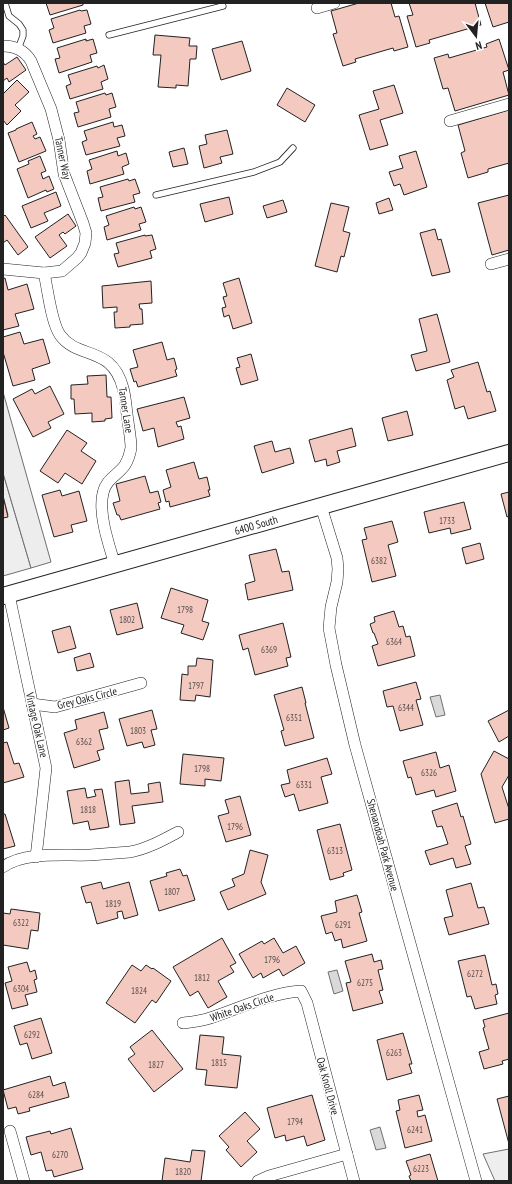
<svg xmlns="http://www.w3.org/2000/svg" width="512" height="1184" font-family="'PT Sans Narrow',sans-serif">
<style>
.green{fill:#eee;stroke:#6f6f6f}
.parking{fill:#ededed;stroke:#6f6f6f}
.water{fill:#d9d9d9;stroke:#6f6f6f}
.building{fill:#f3c9c0;stroke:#222}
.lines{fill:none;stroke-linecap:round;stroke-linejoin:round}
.lane-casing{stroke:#222;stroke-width:7}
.street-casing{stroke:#222;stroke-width:12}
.secondary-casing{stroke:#222;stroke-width:18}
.lane{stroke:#fff;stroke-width:5.5}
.street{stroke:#fff;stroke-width:11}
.secondary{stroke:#fff;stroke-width:16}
.labels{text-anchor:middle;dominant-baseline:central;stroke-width:3;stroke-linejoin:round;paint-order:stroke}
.number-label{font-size:9px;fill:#564c4a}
.street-label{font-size:11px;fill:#222;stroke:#fff}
</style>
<rect width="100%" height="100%" fill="#fff"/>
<g class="green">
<path d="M 3,473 L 31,568 L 3,576 L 3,517 L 8,515 L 3,496 Z"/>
<path d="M 509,1149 L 509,1181 L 495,1181 L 483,1154 Z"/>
</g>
<path class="parking" d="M 3,392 L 51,562 L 31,568 L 3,473 Z"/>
<g class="water">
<path d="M 440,695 L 445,715 L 436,717 L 430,697 Z"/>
<path d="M 337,970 L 343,991 L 334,994 L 328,972 Z"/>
<path d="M 380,1127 L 386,1148 L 376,1150 L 370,1130 Z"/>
</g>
<g class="building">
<path d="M 46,3 L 83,3 L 83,5 L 50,15 Z"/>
<path d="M 359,3 L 391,3 L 395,17 L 399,16 L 408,47 L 394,51 L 393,48 L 355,59 L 356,62 L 343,66 L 333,34 L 337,33 L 331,11 Z"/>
<path d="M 409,3 L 475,3 L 481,25 L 429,40 L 430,43 L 416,47 L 407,16 L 413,15 Z"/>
<path d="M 485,3 L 509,3 L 509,22 L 493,27 Z"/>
<path d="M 80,10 L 81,11 L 87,10 L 91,24 L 84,26 L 86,33 L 53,43 L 49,30 L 54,28 L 51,19 Z"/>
<path d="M 155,35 L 190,38 L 189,46 L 197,46 L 196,59 L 190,59 L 188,86 L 176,85 L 176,88 L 158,87 L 161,55 L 153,55 Z"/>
<path d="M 86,39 L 86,41 L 93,39 L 97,53 L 90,55 L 92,62 L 59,73 L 55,59 L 60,58 L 57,48 Z"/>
<path d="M 499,39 L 509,70 L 503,72 L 509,95 L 455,111 L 448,88 L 443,89 L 434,58 L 448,54 L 449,58 L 487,47 L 486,44 Z"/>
<path d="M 242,41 L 251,71 L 221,80 L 212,49 Z"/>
<path d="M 17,57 L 26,70 L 9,82 L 7,78 L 3,81 L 3,62 L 5,65 Z"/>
<path d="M 104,65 L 108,79 L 101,82 L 103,89 L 70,99 L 66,86 L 71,84 L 68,75 L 97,66 L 98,68 Z"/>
<path d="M 17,80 L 29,92 L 15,105 L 21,111 L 7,125 L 3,120 L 3,94 Z"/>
<path d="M 394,85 L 403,113 L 380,120 L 388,145 L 370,150 L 359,115 L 379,109 L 373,91 Z"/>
<path d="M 287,88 L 315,105 L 305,122 L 277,105 Z"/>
<path d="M 105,93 L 106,95 L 112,93 L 116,107 L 109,109 L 111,117 L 78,127 L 74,113 L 79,112 L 76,102 Z"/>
<path d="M 509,110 L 509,163 L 488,169 L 488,172 L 468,178 L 461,153 L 465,151 L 458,125 Z"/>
<path d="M 32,122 L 37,134 L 33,136 L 35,139 L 40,137 L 46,151 L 19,162 L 8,133 L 16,130 L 16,129 Z"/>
<path d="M 113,122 L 114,127 L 122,125 L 125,136 L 117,138 L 120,146 L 86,155 L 82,142 L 87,140 L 84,131 Z"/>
<path d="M 227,130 L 233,154 L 220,157 L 222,163 L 204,168 L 199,146 L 207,144 L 205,135 Z"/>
<path d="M 184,148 L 188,164 L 173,167 L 169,152 Z"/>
<path d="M 117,151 L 118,156 L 126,153 L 129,164 L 122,167 L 124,174 L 90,184 L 87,171 L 92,169 L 89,160 Z"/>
<path d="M 416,151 L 427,187 L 404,195 L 400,184 L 394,186 L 389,172 L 403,168 L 399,156 Z"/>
<path d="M 40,156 L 46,171 L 41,173 L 43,179 L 49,176 L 54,189 L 47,192 L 46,190 L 28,198 L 17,169 L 29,164 L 28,161 Z"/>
<path d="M 128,179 L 129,181 L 135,179 L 140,193 L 133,195 L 135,202 L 101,211 L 98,198 L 103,197 L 100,187 Z"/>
<path d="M 56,192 L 61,206 L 44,213 L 48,221 L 31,228 L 22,206 Z"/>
<path d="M 509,195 L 509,250 L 492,255 L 478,203 Z"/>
<path d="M 229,197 L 233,214 L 205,222 L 200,204 Z"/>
<path d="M 389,198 L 393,210 L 379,214 L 376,203 Z"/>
<path d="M 283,200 L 287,212 L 267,218 L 263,206 Z"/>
<path d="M 331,203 L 349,207 L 343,231 L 350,233 L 344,257 L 341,256 L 337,272 L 315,266 Z"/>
<path d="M 134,207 L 135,209 L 141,207 L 146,222 L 139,224 L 141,230 L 107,240 L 104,227 L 109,225 L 106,216 Z"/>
<path d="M 68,214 L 76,226 L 65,234 L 63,232 L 59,235 L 67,246 L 50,258 L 35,237 Z"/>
<path d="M 5,215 L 28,247 L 18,255 L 7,240 L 3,243 L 3,217 Z"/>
<path d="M 435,229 L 438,240 L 441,239 L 450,272 L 432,276 L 420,233 Z"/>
<path d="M 145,235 L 145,236 L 152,235 L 156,249 L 150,251 L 152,258 L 118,267 L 114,254 L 119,253 L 116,243 Z"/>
<path d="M 5,278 L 8,290 L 27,284 L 34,309 L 15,314 L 19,326 L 3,330 L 3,279 Z"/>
<path d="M 239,278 L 252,323 L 233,329 L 229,315 L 224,317 L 222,308 L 226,307 L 223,297 L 227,296 L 223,283 Z"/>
<path d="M 151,281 L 152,303 L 139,304 L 140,309 L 142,309 L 143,324 L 130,325 L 130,327 L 115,328 L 114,312 L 117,312 L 117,307 L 103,308 L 102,286 Z"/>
<path d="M 437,314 L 450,362 L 416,371 L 411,355 L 427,351 L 419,319 Z"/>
<path d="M 20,332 L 24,344 L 43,339 L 50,363 L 32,369 L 35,380 L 13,386 L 3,352 L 3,337 Z"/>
<path d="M 162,342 L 167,360 L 174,358 L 177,369 L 175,370 L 177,376 L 138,387 L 136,381 L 134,382 L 130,369 L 138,367 L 133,350 Z"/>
<path d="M 251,354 L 258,380 L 241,385 L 236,368 L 240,367 L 237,358 Z"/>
<path d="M 478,362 L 487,392 L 490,391 L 496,411 L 468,419 L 464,406 L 455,409 L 447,380 L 454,377 L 451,370 Z"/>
<path d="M 106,375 L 107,397 L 111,397 L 112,418 L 105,419 L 105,421 L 92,422 L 92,413 L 75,414 L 74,399 L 71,399 L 71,385 L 88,384 L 87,376 Z"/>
<path d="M 50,386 L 64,414 L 48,422 L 51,428 L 33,437 L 13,399 L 32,389 L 35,394 Z"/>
<path d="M 184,397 L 190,418 L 176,422 L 178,427 L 181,426 L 184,439 L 158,447 L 154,428 L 143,431 L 137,409 Z"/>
<path d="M 407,411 L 413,435 L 388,441 L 382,418 Z"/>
<path d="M 352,428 L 356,446 L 337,451 L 340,462 L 327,466 L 326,459 L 315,462 L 309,440 Z"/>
<path d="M 67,430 L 87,443 L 81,451 L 96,461 L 82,484 L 65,473 L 58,483 L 40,471 Z"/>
<path d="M 272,441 L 275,452 L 290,448 L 294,463 L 262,473 L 254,446 Z"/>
<path d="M 194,462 L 199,479 L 207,477 L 210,490 L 208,490 L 210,496 L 170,507 L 169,501 L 166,502 L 163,490 L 171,487 L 166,470 Z"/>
<path d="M 145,476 L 150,493 L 158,491 L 161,502 L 158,503 L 160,509 L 121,520 L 119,515 L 117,515 L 113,503 L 120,501 L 116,484 Z"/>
<path d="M 60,490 L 62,496 L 79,491 L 87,521 L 71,525 L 73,532 L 54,537 L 42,495 Z"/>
<path d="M 509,492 L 509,516 L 507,517 L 501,494 Z"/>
<path d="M 3,496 L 8,517 L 3,518 Z"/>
<path d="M 464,502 L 471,529 L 451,534 L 450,528 L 429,533 L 424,512 Z"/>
<path d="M 392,521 L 398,542 L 388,545 L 396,576 L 372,582 L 362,540 L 367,539 L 364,528 Z"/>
<path d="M 480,543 L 484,559 L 466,564 L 462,548 Z"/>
<path d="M 276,549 L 282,572 L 289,571 L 293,590 L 248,600 L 245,584 L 255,581 L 249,555 Z"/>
<path d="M 171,588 L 208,600 L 202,621 L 209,623 L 203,640 L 181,633 L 184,625 L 161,618 Z"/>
<path d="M 137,603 L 143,628 L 117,635 L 110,610 Z"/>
<path d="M 394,611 L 399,627 L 403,626 L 406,637 L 410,636 L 415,656 L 378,666 L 372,646 L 378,644 L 374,633 L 373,633 L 370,624 L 375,622 L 374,617 Z"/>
<path d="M 283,623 L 291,657 L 286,658 L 288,666 L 255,675 L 248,648 L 243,650 L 239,635 Z"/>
<path d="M 70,626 L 76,648 L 58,653 L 52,631 Z"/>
<path d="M 90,653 L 94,667 L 77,671 L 74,658 Z"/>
<path d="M 197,658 L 213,660 L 210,697 L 196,695 L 195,701 L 180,700 L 182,674 L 188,675 L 188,666 L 196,666 Z"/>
<path d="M 416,682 L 421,699 L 416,700 L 423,725 L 400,731 L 393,706 L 387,707 L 383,691 Z"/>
<path d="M 302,687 L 306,703 L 305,703 L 314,738 L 285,746 L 281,731 L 284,730 L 274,695 Z"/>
<path d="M 3,707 L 9,728 L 3,730 Z"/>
<path d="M 152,710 L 157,729 L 151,730 L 155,745 L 144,748 L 142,742 L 127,746 L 119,719 Z"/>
<path d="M 509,710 L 509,736 L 499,742 L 488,721 Z"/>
<path d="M 104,712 L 108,728 L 99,730 L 104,749 L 97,751 L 100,760 L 74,768 L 64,733 L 77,729 L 75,720 Z"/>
<path d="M 7,742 L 14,764 L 19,763 L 24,777 L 3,783 L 3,743 Z"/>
<path d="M 494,751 L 509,759 L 509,775 L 502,787 L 509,809 L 509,819 L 495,823 L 481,774 Z"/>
<path d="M 436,752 L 440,768 L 449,765 L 456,791 L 436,797 L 434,790 L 416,795 L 411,777 L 408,778 L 403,761 Z"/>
<path d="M 183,754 L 224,758 L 221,781 L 205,779 L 205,786 L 180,784 Z"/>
<path d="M 327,758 L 332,774 L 321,777 L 328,803 L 299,811 L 294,794 L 285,797 L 281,785 L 290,783 L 287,770 Z"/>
<path d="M 129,780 L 131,794 L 149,792 L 148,784 L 160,782 L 163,802 L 132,806 L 135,823 L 120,825 L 115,782 Z"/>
<path d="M 85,788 L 87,798 L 96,796 L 94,790 L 102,789 L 109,827 L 90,830 L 88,821 L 73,824 L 67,791 Z"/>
<path d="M 240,796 L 251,835 L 226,842 L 218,816 L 229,813 L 225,800 Z"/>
<path d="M 457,803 L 461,817 L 463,816 L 471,844 L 465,846 L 471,864 L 456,868 L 453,858 L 430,865 L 425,851 L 448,844 L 442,826 L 437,827 L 432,811 Z"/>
<path d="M 3,814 L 5,814 L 15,846 L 3,849 Z"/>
<path d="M 340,824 L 352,870 L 343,873 L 344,876 L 330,880 L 317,830 Z"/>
<path d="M 250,850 L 268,855 L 261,882 L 266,894 L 228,910 L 220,892 L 235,886 L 232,879 L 244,874 Z"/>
<path d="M 180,869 L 183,876 L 187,875 L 195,900 L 159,911 L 150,881 L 167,876 L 166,873 Z"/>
<path d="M 101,882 L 103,889 L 129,882 L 138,915 L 124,919 L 122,911 L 117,912 L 118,918 L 97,924 L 91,902 L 86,903 L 81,887 Z"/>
<path d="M 471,883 L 478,908 L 484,907 L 489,924 L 449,935 L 444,918 L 453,916 L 446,890 Z"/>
<path d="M 357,895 L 362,912 L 359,913 L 367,941 L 343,948 L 341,939 L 335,941 L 332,932 L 326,934 L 321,916 L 337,912 L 335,901 Z"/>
<path d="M 11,909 L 40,913 L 38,931 L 31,930 L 28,949 L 3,945 L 3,913 L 10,914 Z"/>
<path d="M 222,938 L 236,963 L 230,966 L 234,972 L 218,981 L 227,997 L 208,1008 L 198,991 L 190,996 L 173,967 Z"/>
<path d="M 274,938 L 283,953 L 296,946 L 305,963 L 283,976 L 279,969 L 263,978 L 261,973 L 253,978 L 239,954 L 262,941 L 264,944 Z"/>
<path d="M 372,954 L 374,962 L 381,960 L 383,969 L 378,970 L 383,990 L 379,991 L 383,1003 L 353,1011 L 346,983 L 351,982 L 345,961 Z"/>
<path d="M 485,955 L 492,985 L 496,984 L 498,994 L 495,995 L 497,1004 L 475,1009 L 471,996 L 467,997 L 458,961 Z"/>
<path d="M 27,962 L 30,972 L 35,970 L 37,979 L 34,980 L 37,992 L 25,995 L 28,1005 L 12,1009 L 5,983 L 12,981 L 8,967 Z"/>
<path d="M 132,965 L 141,971 L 146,965 L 152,969 L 153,968 L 171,981 L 156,1003 L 152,1000 L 135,1023 L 106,1003 Z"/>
<path d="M 509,1013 L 509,1059 L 502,1061 L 503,1064 L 484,1069 L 479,1052 L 489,1049 L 483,1028 L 485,1027 L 483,1020 Z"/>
<path d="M 41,1018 L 52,1053 L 32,1059 L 27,1043 L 20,1045 L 14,1026 Z"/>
<path d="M 152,1030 L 183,1069 L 154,1092 L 128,1059 L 135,1054 L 130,1047 Z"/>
<path d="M 403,1033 L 412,1064 L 409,1064 L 412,1073 L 387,1080 L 377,1040 Z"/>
<path d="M 200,1035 L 224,1037 L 222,1054 L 241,1056 L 237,1088 L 205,1085 L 207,1070 L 196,1069 Z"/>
<path d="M 50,1076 L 53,1086 L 65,1082 L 69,1097 L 29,1108 L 30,1111 L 18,1114 L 16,1107 L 8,1109 L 3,1090 Z"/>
<path d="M 312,1095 L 325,1140 L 307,1146 L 304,1136 L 286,1141 L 285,1135 L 275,1138 L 267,1108 Z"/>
<path d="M 419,1095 L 423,1110 L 417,1111 L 418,1117 L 425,1115 L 432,1141 L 405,1148 L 396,1111 L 400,1110 L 398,1100 Z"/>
<path d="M 509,1096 L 509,1144 L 497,1099 Z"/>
<path d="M 245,1112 L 260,1129 L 247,1141 L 257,1152 L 241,1167 L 226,1150 L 229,1147 L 219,1136 Z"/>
<path d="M 71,1128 L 83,1169 L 54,1177 L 52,1170 L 46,1171 L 41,1152 L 31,1155 L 26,1137 L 50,1131 L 51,1134 Z"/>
<path d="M 192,1150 L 205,1151 L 201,1181 L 162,1181 L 165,1158 L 190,1162 Z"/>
<path d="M 430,1154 L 438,1181 L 411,1181 L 409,1176 L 411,1175 L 406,1161 Z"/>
</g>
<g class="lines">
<g class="lane-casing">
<g id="lane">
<path d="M 5,3 L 9,16 L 19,24 L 23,30 L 23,36 L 18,49"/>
<path d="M 109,35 L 223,6"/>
<path d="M 156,195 L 254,172 L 280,162 L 293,148"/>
</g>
</g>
<g class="street-casing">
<g id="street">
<path d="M 317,8 L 334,3"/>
<path d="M 3,46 C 15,46 25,51 31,61 L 51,109 L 59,140 L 64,174 L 83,223 L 86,233 L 85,243 L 81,253 L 77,258 L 62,271 L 44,273 L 3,269"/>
<path d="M 450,121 L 509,104"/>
<path d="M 491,264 L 509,259"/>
<path d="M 44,273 C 48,290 51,322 60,335 C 78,360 112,345 123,388 C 126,398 126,410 128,421 C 129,430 131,439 131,448 C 130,454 128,460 125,465 C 117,476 106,479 103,493 C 98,514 109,545 115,565"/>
<path d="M 321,506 L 337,558 L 338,569 L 337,582 L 331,607 L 329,628 L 336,665 L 355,745 L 476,1181"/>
<path d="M 9,595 L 46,768 L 36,857"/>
<path d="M 32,704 L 55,707 L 141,683"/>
<path d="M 3,867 C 25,851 64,856 90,855 C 103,854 117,853 130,852 C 147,849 163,840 178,832"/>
<path d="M 183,1023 C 191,1022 200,1021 207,1019 C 239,1009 269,993 301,991 L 307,1003 L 354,1181"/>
<path d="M 10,1131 L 24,1181"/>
<path d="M 258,1181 L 269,1176 L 347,1154"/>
</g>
</g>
<g class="secondary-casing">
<path id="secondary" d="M 3,596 L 509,453"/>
</g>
<use href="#lane" class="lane"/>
<use href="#street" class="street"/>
<use href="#secondary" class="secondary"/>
</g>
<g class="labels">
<g class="number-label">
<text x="447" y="520">1733</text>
<text x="379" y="560">6382</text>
<text x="185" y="609">1798</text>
<text x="127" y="619">1802</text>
<text x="394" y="641">6364</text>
<text x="269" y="649">6369</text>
<text x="196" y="685">1797</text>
<text x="406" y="707">6344</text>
<text x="294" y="717">6351</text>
<text x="138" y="730">1803</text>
<text x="84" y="741">6362</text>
<text x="202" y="768">1798</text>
<text x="429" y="772">6326</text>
<text x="304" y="784">6331</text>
<text x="88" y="809">1818</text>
<text x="235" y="826">1796</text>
<text x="335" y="850">6313</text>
<text x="172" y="891">1807</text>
<text x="113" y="903">1819</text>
<text x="21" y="922">6322</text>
<text x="343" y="924">6291</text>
<text x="272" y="959">1796</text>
<text x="475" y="973">6272</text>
<text x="202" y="977">1812</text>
<text x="365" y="982">6275</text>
<text x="21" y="988">6304</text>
<text x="139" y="990">1824</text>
<text x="32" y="1034">6292</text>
<text x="394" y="1052">6263</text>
<text x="219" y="1062">1815</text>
<text x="156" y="1064">1827</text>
<text x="36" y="1094">6284</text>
<text x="295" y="1121">1794</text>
<text x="415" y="1129">6241</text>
<text x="60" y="1154">6270</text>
<text x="421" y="1168">6223</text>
<text x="183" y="1171">1820</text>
</g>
<g class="street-label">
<text transform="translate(63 158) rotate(78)">Tanner Way</text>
<text transform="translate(126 410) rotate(81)">Tanner Lane</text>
<text transform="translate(256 525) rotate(-16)">6400 South</text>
<text transform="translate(87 698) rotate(-14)">Grey Oaks Circle</text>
<text transform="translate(37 725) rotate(77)">Vintage Oak Lane</text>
<text transform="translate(383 845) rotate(75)">Shenandoah Park Avenue</text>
<text transform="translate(242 1007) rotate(-19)">White Oaks Circle</text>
<text transform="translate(328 1086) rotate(75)">Oak Knoll Drive</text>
</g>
</g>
<rect width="512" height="1184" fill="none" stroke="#222222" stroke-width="8"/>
<g transform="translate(476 36) rotate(164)" stroke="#ffffff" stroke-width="3" paint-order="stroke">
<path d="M0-3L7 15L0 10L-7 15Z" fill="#222222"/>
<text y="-6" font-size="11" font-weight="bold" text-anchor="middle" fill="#222222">N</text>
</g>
</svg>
